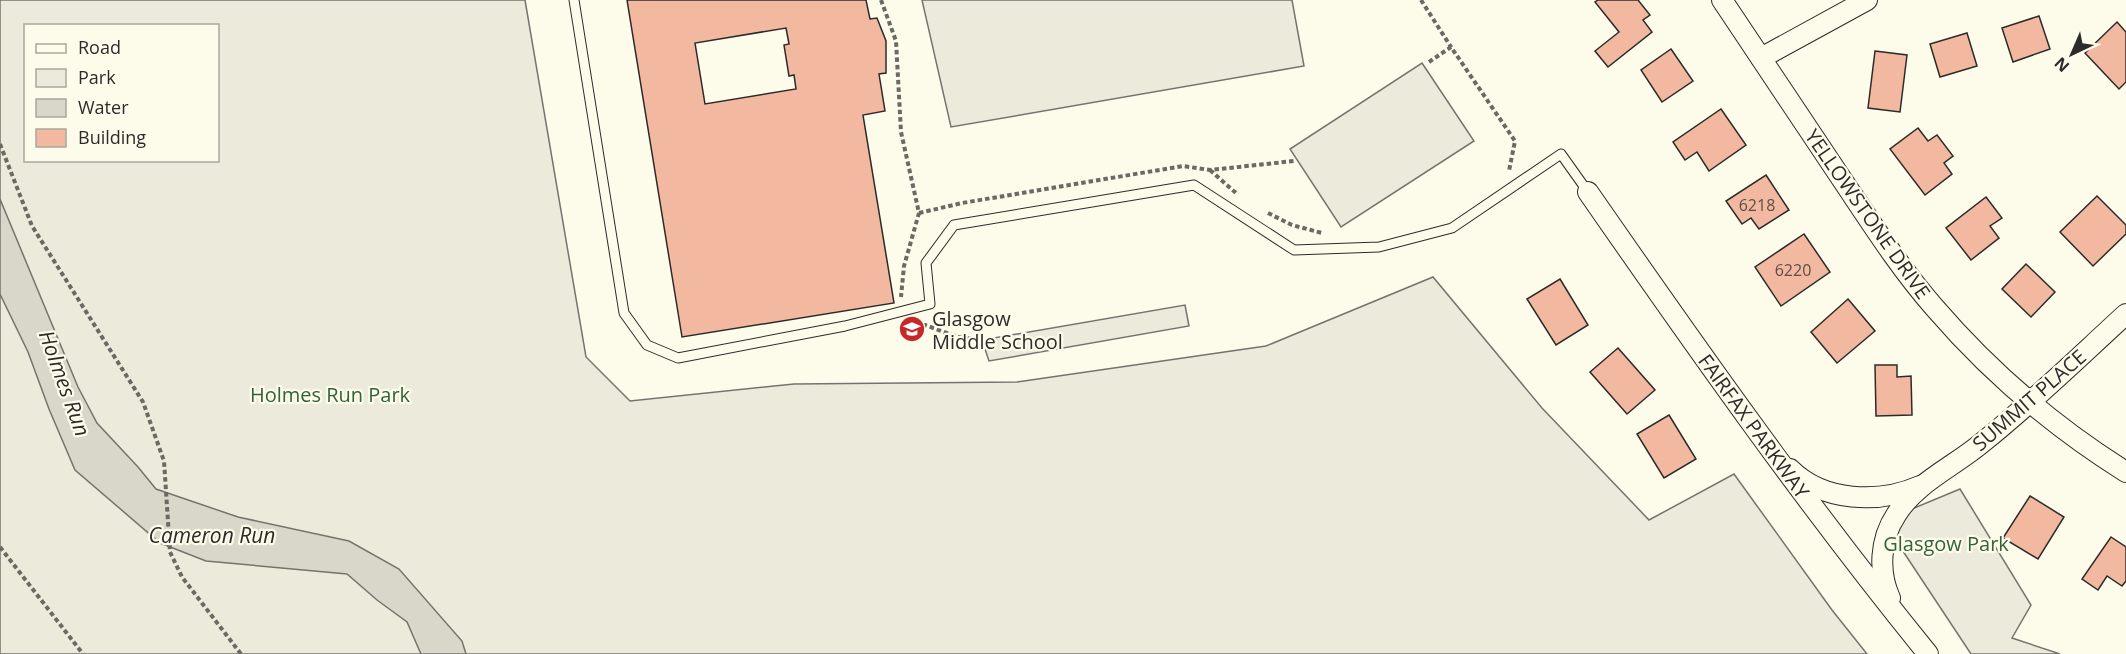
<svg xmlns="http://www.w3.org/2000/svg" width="2126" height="654" font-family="'Open Sans',sans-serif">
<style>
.green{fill:#ecebdb;stroke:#74746e;stroke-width:1.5;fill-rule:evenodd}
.parking{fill:#eceadb;stroke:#74746e;stroke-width:1.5}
.water{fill:#d8d7c9;stroke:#74746e;stroke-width:1.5}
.building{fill:#f2b8a0;stroke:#2b2b2b;stroke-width:1.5;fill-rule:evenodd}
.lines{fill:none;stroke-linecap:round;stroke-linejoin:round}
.lane-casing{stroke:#2b2b2b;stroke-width:11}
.street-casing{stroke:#2b2b2b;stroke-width:22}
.path{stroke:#6a6964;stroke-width:4;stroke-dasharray:4.5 3;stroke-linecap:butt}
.lane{stroke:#fdfbea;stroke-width:9}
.street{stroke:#fdfbea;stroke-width:20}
.labels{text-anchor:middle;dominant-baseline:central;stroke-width:4.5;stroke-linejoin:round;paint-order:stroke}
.number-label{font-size:16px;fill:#5d4e48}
.street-label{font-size:20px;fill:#2b2b2b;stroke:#fdfbea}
.poi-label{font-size:20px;fill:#2b2b2b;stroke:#fdfbea;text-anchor:start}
.park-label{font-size:20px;fill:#34623c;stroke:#fdfbea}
.water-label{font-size:21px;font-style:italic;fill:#2b2b2b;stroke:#fdfbea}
</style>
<rect width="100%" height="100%" fill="#fdfbea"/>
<g class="green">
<path d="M 0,0 L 525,0 L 586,357 L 630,401 L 794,384 L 1017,382 L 1266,346 L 1433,277 L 1542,408 L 1649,520 L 1734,474 L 1832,610 L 1867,654 L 0,654 ZM 26,26 L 218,26 L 218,160 L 26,160 Z"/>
<path d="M 922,0 L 1292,0 L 1304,66 L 951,127 Z"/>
<path d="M 1422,63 L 1474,141 L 1341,227 L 1290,149 Z"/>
<path d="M 1960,489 L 2031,605 L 2012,638 L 2060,654 L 1971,654 L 1883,521 Z"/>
</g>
<path class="parking" d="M 1185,305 L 1189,326 L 989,361 L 982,340 Z"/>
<path class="water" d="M 0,199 L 78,387 L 97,423 L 138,467 L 156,489 L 238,517 L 349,541 L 399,569 L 462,641 L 466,654 L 421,654 L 407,622 L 377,600 L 347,574 L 206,561 L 160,543 L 75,470 L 49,409 L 28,352 L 0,294 Z"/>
<g class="building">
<path d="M 627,0 L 866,0 L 870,19 L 877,18 L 886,41 L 886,73 L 879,74 L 885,111 L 863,115 L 894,303 L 682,337 ZM 786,28 L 789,44 L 784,45 L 789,76 L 794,75 L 796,89 L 705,104 L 695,43 Z"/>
<path d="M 1598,0 L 1638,0 L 1650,15 L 1643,20 L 1652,32 L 1608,67 L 1595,51 L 1619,32 L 1595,2 Z"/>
<path d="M 2039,16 L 2050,49 L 2013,62 L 2002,28 Z"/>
<path d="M 2117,22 L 2126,32 L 2126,82 L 2119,89 L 2085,53 Z"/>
<path d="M 1967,33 L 1977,66 L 1940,77 L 1930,44 Z"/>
<path d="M 1671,49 L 1693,81 L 1662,102 L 1641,70 Z"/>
<path d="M 1875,51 L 1907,55 L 1900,112 L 1868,108 Z"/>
<path d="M 1721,109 L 1746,145 L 1709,171 L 1697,152 L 1685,160 L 1673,142 Z"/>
<path d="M 1918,128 L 1928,141 L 1937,135 L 1953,156 L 1944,163 L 1952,174 L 1925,195 L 1890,149 Z"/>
<path d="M 1766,175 L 1789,210 L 1759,229 L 1751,218 L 1742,224 L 1726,201 Z"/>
<path d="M 2097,196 L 2126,225 L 2126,234 L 2093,266 L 2060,232 Z"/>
<path d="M 1986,197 L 2002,218 L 1990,226 L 1999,238 L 1971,260 L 1946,228 Z"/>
<path d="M 1804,234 L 1830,272 L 1781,306 L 1755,267 Z"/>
<path d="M 2026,264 L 2055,292 L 2031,317 L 2002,289 Z"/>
<path d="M 1560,279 L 1588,325 L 1556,345 L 1527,299 Z"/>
<path d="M 1848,299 L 1875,331 L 1837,363 L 1811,332 Z"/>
<path d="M 1618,348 L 1655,390 L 1627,414 L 1590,372 Z"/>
<path d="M 1875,365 L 1897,365 L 1897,377 L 1911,376 L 1912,415 L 1876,416 Z"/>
<path d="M 1669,415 L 1696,459 L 1664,478 L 1637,434 Z"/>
<path d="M 2030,496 L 2064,517 L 2038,559 L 2003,538 Z"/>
<path d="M 2111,537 L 2126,547 L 2126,581 L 2122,586 L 2107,576 L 2098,590 L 2082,579 Z"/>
</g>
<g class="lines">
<g class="lane-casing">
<path id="lane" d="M 574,0 L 624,313 L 647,345 L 678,358 L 845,326 L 930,304 L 926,263 L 954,225 L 1194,185 L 1294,250 L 1379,247 L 1452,228 L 1561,154 L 1588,192"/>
</g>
<g class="street-casing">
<g id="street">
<path d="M 1722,0 C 1761,59 1801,118 1841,178 C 1870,221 1899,267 1934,307 C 1989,371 2054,427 2126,472"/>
<path d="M 1761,58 L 1867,0"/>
<path d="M 1588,192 C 1697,349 1807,505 1928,654"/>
<path d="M 1790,469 C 1823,502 1879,504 1920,486"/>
<path d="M 1890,598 C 1878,572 1880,539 1896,515 C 1915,483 1955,466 1983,442 C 2033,402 2079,357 2126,314"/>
</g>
</g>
<g class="path">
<path d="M 881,0 L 896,41 L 901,132 L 919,213 L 904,266 L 901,297"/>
<path d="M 1421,0 L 1451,47"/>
<path d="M 1429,62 L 1451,47 L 1515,141 L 1509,171"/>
<path d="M 0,144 L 32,226 L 143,402 L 164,461 L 170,552 L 182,577 L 241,654"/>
<path d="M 1210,170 L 1236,193"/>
<path d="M 919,213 L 962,203 L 1183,166 L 1210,170 L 1294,161"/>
<path d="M 1268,213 L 1292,225 L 1322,233"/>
<path d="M 915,325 L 925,325 L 958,337 L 982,340"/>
<path d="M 0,547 L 83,654"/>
</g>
<use href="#lane" class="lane"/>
<use href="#street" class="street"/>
</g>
<defs>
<g id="school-disc" transform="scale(1.35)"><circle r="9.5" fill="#c62828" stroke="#fdfbea"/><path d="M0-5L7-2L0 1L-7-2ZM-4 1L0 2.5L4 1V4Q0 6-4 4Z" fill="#fff"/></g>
</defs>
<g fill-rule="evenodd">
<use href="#school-disc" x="912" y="329"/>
</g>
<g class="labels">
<g class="number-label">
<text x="1757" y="205">6218</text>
<text x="1793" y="270">6220</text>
</g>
<g class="street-label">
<text transform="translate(1868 214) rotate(55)">YELLOWSTONE DRIVE</text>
<text transform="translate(2029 400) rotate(-41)">SUMMIT PLACE</text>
<text transform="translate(1754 426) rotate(54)">FAIRFAX PARKWAY</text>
</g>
<g class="poi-label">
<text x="932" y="318">Glasgow<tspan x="932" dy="23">Middle School</tspan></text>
</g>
<g class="park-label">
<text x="330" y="394">Holmes Run Park</text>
<text x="1946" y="543">Glasgow Park</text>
</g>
<g class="water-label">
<text transform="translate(65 383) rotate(70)">Holmes Run</text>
<text x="212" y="535">Cameron Run</text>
</g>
</g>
<rect x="24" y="24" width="195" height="138" fill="#fdfbea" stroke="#a9a89e" stroke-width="1.5"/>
<rect x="36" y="44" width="30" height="9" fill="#fdfbea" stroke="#a9a89e" stroke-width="1.5"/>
<text x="78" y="54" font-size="18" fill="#2b2b2b">Road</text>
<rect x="36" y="69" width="30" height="18" fill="#ecebdb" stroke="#a9a89e" stroke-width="1.5"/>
<text x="78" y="84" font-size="18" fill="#2b2b2b">Park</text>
<rect x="36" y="99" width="30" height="18" fill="#d8d7c9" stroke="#a9a89e" stroke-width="1.5"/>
<text x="78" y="114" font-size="18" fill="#2b2b2b">Water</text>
<rect x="36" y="129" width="30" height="18" fill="#f2b8a0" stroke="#a9a89e" stroke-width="1.5"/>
<text x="78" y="144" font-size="18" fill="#2b2b2b">Building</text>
<g transform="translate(2072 54) rotate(224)" stroke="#fdfbea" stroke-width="4.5" paint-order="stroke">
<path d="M0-4.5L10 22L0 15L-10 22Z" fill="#2b2b2b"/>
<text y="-9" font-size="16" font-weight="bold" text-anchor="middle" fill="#2b2b2b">N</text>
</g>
</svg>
